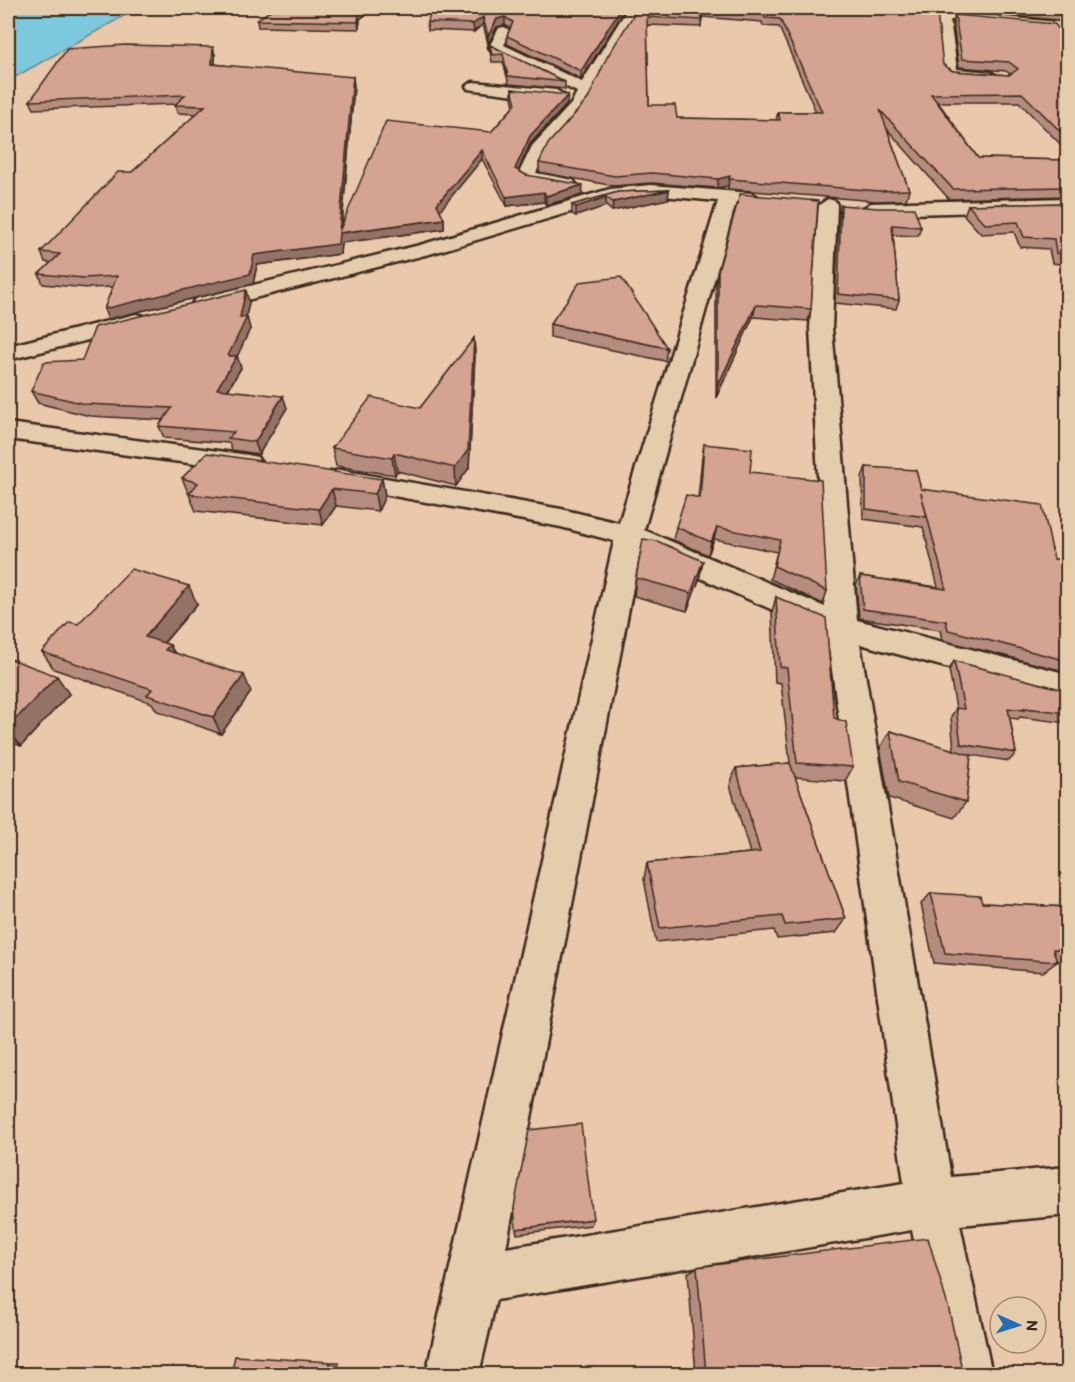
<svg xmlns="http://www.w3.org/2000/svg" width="1075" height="1382" font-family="Itim,sans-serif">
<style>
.water{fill:#7cc8dc;stroke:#628990;stroke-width:1.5}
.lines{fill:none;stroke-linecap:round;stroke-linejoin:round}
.minor-casing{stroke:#3b2a1e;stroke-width:5}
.minor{fill:#e5ccad;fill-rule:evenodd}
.wall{fill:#b68c7e;stroke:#3b2a1e;stroke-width:1.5;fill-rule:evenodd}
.shaded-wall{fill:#947266;stroke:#3b2a1e;stroke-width:1.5}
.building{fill:#d4a392;stroke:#3b2a1e;stroke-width:1.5;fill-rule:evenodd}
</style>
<rect width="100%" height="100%" fill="#eac8ac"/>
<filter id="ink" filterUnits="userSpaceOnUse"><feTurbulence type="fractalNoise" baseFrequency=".0167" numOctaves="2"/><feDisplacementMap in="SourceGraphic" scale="12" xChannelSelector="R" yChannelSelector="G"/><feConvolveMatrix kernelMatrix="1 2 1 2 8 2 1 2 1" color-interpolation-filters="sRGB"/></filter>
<g filter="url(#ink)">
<path class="water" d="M 8,8 L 138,8 L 8,81 Z"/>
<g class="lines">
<g class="minor-casing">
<g id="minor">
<path d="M 628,8 L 640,8 L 605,64 L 586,106 L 546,152 L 536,173 L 573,180 L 576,184 L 567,189 L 520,181 L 517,177 L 532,146 L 571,104 L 577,92 L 491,50 L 489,47 L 499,28 L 504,27 L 511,31 L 504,45 L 582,82 Z"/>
<path d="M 860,8 L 943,9 L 949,12 L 1057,22 L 1062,23 L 1068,32 L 1068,47 L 1063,46 L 1053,30 L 950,20 L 957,69 L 990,72 L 997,76 C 989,84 951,81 943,73 L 937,19 L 866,12 Z"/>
<path d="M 473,82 L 556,90 L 564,95 L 556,100 L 468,89 L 466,86 Z"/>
<path d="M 651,185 L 751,193 L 760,198 L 751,203 L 736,202 L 644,530 L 825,607 L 810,328 L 819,205 L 828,199 L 835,201 L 837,205 L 832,328 L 857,620 L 1068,674 L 1068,700 L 860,644 L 951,1177 L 1068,1167 L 1068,1215 L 960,1225 L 992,1374 L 940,1374 L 912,1230 L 496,1300 L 479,1374 L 426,1374 L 614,541 L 561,527 L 340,486 L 331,484 L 327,478 L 331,472 L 340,470 L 561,509 L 619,523 L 718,201 L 651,195 L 617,198 L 433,253 L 211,309 L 195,309 L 192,304 L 195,299 L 420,245 L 610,189 ZM 640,551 L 827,634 L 904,1183 L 506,1248 Z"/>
<path d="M 1068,198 L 1068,210 L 871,215 L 862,209 L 871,203 Z"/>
<path d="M 136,314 L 144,316 L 147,321 L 144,326 L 8,360 L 8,346 Z"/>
<path d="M 8,423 L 248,455 L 257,457 L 261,463 L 257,469 L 248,471 L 8,439 Z"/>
</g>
</g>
<use href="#minor" class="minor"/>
</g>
<g class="wall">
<path d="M 274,8 L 374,8 L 360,19 L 359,29 L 258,27 L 257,20 Z"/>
<path d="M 626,8 L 581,79 L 507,44 L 507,36 L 510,28 L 505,25 L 497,27 L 488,44 L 483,24 L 474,32 L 428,30 L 427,22 Z"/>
<path d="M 638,8 L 880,8 L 943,65 L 953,71 L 1009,75 L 1010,74 L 1006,71 L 959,67 L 953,23 L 955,15 L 1068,40 L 1068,152 L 1019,102 L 938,102 L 978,158 L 1068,160 L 1068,196 L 949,199 L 887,129 L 909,190 L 906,200 L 876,201 L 728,189 L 728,186 L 717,188 L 651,183 L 614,186 L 539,172 L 539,163 L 588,99 ZM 702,17 L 762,22 L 763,26 L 779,27 L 816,112 L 778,112 L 776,120 L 677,118 L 649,105 L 647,25 L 701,27 Z"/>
<path d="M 945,8 L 1068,8 L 1068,27 L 1064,22 L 1057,20 L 950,10 Z"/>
<path d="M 490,45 L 565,82 L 565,89 L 509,84 L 503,62 L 492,62 L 490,52 Z"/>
<path d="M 215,55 L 215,64 L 354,86 L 342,225 L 491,132 L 514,106 L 512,97 L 512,89 L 567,104 L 530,144 L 518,171 L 526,175 L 582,195 L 546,205 L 544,202 L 507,206 L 482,159 L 440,210 L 444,219 L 444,229 L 341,243 L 340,254 L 257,265 L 253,284 L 108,319 L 104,309 L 113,287 L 88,288 L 43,284 L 39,274 L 51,263 L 45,262 L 41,252 L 132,172 L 196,114 L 178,113 L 175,105 L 176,104 L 34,109 L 30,101 Z"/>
<path d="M 669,190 L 668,199 L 612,211 L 606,206 L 576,216 L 572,214 L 572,205 L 618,192 Z"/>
<path d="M 1068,203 L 1068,265 L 1052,263 L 1049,249 L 1020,247 L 1014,232 L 981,234 L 964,215 L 968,205 Z"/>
<path d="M 841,205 L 921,227 L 918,236 L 893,235 L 899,300 L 896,309 L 835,303 L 839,213 Z"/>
<path d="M 718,271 L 811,309 L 808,321 L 753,317 L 716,398 L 716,283 Z"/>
<path d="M 249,302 L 246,317 L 250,329 L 237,356 L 241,368 L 228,390 L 287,408 L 259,454 L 232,450 L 229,443 L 164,438 L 159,426 L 163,420 L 90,416 L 38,403 L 31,391 L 82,360 Z"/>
<path d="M 550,324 L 667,348 L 665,361 L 550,337 Z"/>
<path d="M 474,338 L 475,355 L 469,468 L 456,486 L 397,471 L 395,475 L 336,466 L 332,448 L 420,408 Z"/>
<path d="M 704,444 L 750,472 L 827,591 L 823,604 L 770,579 L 777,552 L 714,539 L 708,555 L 673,540 L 676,527 L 698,498 L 702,457 Z"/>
<path d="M 866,467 L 921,489 L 1054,559 L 1068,560 L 1068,672 L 942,640 L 940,630 L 859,618 L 856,585 L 860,576 L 938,587 L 923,527 L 863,519 L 862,477 Z"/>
<path d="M 182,478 L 382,479 L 385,496 L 378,511 L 336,506 L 323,525 L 196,511 Z"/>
<path d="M 703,561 L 699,580 L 687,611 L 634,596 L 636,578 Z"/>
<path d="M 776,597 L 834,718 L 853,767 L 845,781 L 795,777 L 846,919 L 836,933 L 777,939 L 774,930 L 656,942 L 644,879 L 647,863 L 750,853 L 730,785 L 736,768 L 790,763 L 781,683 L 775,682 L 772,612 Z"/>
<path d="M 197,604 L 164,643 L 170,645 L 174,652 L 251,692 L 221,734 L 157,711 L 152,703 L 54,669 L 42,652 L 78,624 Z"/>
<path d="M 8,658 L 69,694 L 21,746 L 8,741 Z"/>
<path d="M 954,661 L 1068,691 L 1068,723 L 1020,717 L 1018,719 L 1010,718 L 1016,753 L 1009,761 L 971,755 L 966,802 L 954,818 L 889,798 L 880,748 L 890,731 L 954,750 L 951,717 L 956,708 L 949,670 Z"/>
<path d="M 931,893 L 982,903 L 1068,907 L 1068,961 L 1056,961 L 1057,962 L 1043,972 L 934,963 L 921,904 Z"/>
<path d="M 593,1219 L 591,1225 L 517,1234 L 516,1229 Z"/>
<path d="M 1068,1232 L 1068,1244 L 1064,1233 Z"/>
<path d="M 697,1267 L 963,1374 L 696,1374 L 688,1273 Z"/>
</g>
<g class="shaded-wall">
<path d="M 364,8 L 374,8 L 360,19 L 359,29 L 358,22 L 359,12 Z"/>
<path d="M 621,8 L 626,8 L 581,79 L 581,71 Z"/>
<path d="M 483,17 L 483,24 L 474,32 L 473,24 Z"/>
<path d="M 505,17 L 505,25 L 497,27 L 488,44 L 488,36 L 497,19 Z"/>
<path d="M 213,47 L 215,55 L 214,72 L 212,64 Z"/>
<path d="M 353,77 L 354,86 L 341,233 L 444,219 L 444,229 L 341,243 L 340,254 L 257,265 L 253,284 L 108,319 L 104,309 L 254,255 Z"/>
<path d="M 568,95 L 567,104 L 530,144 L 515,178 L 515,169 L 530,136 Z"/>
<path d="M 482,150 L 482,159 L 438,213 L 437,204 Z"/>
<path d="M 730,176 L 728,186 L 717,188 L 718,179 Z"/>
<path d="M 583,185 L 582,195 L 546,205 L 546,196 Z"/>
<path d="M 669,190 L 668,199 L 612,211 L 613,202 Z"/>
<path d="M 544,192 L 544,202 L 507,206 L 506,197 Z"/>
<path d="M 606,197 L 606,206 L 576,216 L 576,207 Z"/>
<path d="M 246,290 L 249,302 L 245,321 L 247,317 L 250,329 L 236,359 L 237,356 L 241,368 L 221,401 L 217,389 L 240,317 Z"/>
<path d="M 756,305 L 753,317 L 716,398 L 718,385 Z"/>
<path d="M 474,338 L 475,355 L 469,468 L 456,486 L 455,468 Z"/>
<path d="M 283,396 L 287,408 L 259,454 L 255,442 Z"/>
<path d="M 394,453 L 397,471 L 395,475 L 392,458 Z"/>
<path d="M 382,479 L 385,496 L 378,511 L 375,494 Z"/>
<path d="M 332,489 L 336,506 L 323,525 L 319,509 Z"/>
<path d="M 717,527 L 714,539 L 708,555 L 711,542 Z"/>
<path d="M 703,561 L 699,580 L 687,611 L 691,593 Z"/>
<path d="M 189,586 L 197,604 L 154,654 L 145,637 Z"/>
<path d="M 170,645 L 178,662 L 165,650 Z"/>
<path d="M 244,675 L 251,692 L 221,734 L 213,717 Z"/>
<path d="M 57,676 L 69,694 L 21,746 L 8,730 L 8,727 Z"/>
<path d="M 330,1362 L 339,1362 L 337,1374 L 328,1374 Z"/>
</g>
<g class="building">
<path d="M 274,8 L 364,8 L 359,12 L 358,22 L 257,20 Z"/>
<path d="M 433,8 L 621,8 L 581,71 L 507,36 L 513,22 L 505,17 L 497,19 L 488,36 L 483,17 L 473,24 L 427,22 Z"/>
<path d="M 638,8 L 880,8 L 937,13 L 943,65 L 953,71 L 1009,75 L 1018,69 L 1009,62 L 962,59 L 955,15 L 1055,24 L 1064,39 L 1068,40 L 1068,139 L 1022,93 L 931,94 L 978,158 L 1068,160 L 1068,187 L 953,189 L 880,110 L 909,190 L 879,191 L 729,179 L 730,176 L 718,179 L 652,173 L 615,176 L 539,163 L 548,144 L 588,99 L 607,57 ZM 702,9 L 763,14 L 765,18 L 780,19 L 822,112 L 778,112 L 780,120 L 677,118 L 675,105 L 649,105 L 647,17 L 702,20 Z"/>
<path d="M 1011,8 L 1068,8 L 1068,15 L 1060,12 Z"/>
<path d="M 125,45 L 213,47 L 212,64 L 353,77 L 339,232 L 386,121 L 491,132 L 516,104 L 512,89 L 568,95 L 530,136 L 515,169 L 526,175 L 583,185 L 546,196 L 544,192 L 506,197 L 482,150 L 437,204 L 444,219 L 339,233 L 338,244 L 254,255 L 250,274 L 104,309 L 117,276 L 84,278 L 39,274 L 60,254 L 41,252 L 118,172 L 132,172 L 205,106 L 175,105 L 185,95 L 30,101 L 67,49 Z"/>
<path d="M 490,45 L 565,82 L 508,76 L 503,54 L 492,55 Z"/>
<path d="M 669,190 L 613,202 L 606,197 L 576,207 L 572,205 L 618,192 Z"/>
<path d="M 740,194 L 818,201 L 811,309 L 756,305 L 718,385 L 718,271 Z"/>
<path d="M 1068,203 L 1068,255 L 1056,253 L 1054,239 L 1024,237 L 1018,222 L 985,224 L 968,205 Z"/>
<path d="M 841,205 L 878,208 L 914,208 L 921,227 L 892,225 L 899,300 L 838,294 Z"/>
<path d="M 621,277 L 667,348 L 550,324 L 580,282 Z"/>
<path d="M 246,290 L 240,317 L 247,317 L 228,356 L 237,356 L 217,389 L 283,396 L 255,442 L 228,438 L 234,432 L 159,426 L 172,408 L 85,404 L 31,391 L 44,362 L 82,360 L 95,327 Z"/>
<path d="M 474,338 L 468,450 L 455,468 L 394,453 L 392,458 L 332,448 L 371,397 L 420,408 Z"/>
<path d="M 704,444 L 752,449 L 750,472 L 821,480 L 827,591 L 774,566 L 780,540 L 717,527 L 711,542 L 676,527 L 686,495 L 700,498 Z"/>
<path d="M 207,453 L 382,479 L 375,494 L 332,489 L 319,509 L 189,494 L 198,483 L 182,478 Z"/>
<path d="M 866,467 L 916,470 L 921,489 L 1042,505 L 1054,559 L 1068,560 L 1068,661 L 948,630 L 946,621 L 863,609 L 860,576 L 946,589 L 921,493 L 927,517 L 866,509 Z"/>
<path d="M 643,539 L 657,541 L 703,561 L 691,593 L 636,578 Z"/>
<path d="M 131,569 L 189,586 L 145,637 L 170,645 L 165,650 L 244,675 L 213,717 L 147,695 L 152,689 L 42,652 L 69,622 L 78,624 Z"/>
<path d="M 776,597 L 826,618 L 834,718 L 846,722 L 853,767 L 797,763 L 787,668 L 780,667 Z"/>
<path d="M 8,658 L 57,676 L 8,727 Z"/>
<path d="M 954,661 L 1068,691 L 1068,713 L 1024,708 L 1025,710 L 1008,708 L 1016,753 L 961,744 L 956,708 L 964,709 Z"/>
<path d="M 890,731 L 971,755 L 966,802 L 899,782 Z"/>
<path d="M 790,763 L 846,919 L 785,925 L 782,916 L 660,928 L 647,863 L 760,852 L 736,768 Z"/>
<path d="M 931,893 L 980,896 L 982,903 L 1068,907 L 1068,950 L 1053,949 L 1057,962 L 945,953 Z"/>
<path d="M 581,1124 L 593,1219 L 516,1229 L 514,1207 L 529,1130 Z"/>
<path d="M 928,1238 L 949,1310 L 963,1374 L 706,1374 L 697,1267 Z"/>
<path d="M 235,1356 L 330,1362 L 328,1374 L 231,1374 Z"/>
</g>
</g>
<rect width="1075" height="1382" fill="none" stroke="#e5ccad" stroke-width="30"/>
<rect x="15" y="15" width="1045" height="1352" fill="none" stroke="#3b2a1e" stroke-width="2" filter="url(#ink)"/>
<g transform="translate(1018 1325) rotate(93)"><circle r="28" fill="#e5ccad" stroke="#a18b74" stroke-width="1.5"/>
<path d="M0-4.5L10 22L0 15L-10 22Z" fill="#1f6fb2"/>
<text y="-9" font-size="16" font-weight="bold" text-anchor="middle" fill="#3b2a1e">N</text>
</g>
</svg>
